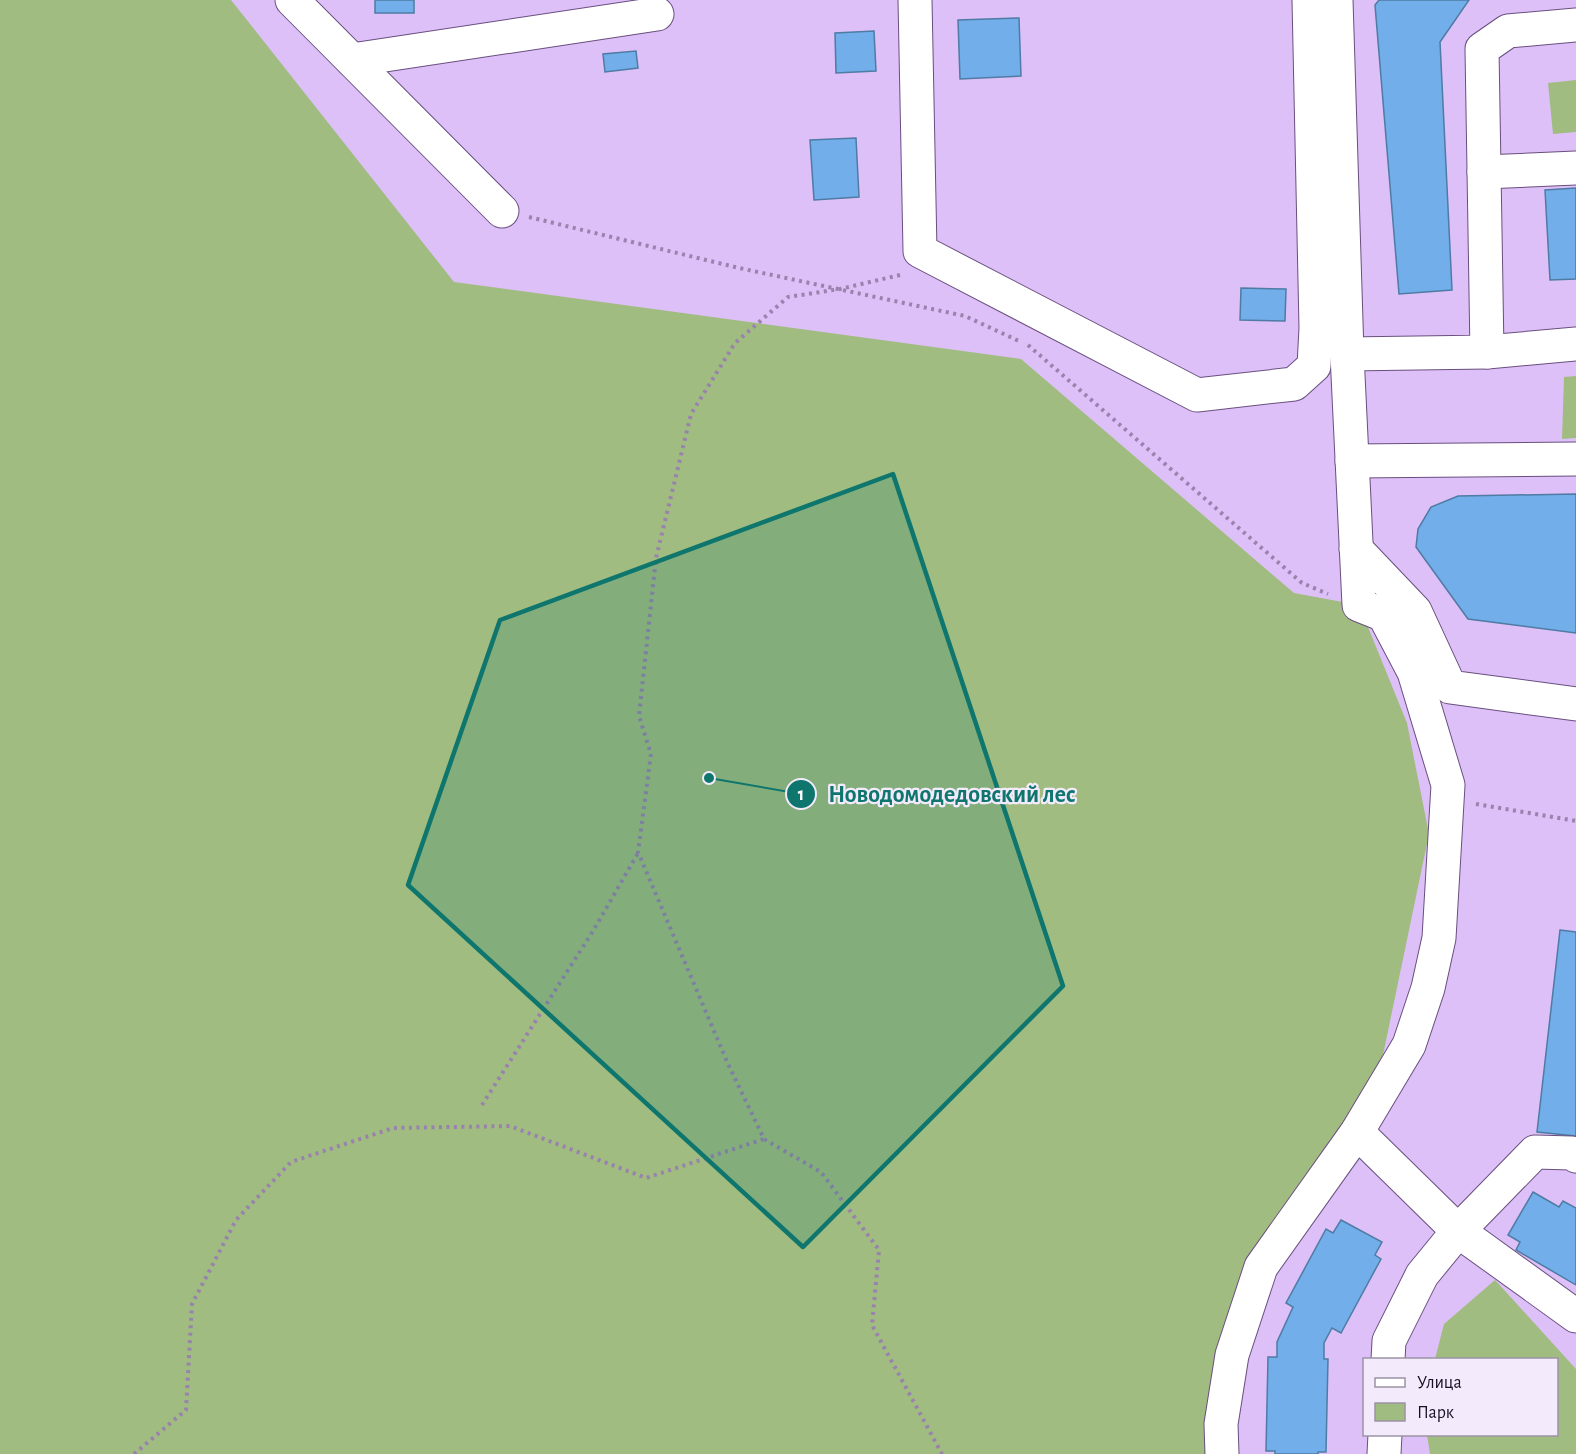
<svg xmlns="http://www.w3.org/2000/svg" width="1576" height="1454" font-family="'Alegreya Sans',sans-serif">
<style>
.green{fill:#a0bc80}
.building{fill:#71aeea;stroke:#4f7ba4;stroke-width:1.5}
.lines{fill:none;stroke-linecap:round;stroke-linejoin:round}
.minor-casing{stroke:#694f7f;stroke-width:35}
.path{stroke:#9982ad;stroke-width:4;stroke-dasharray:3 4.5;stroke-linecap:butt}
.minor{stroke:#fff;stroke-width:33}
.marked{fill:#0f766e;fill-opacity:0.2;stroke:#0f766e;stroke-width:4.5;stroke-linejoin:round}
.leader{fill:none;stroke:#0f766e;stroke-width:2}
.callout-dot{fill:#0f766e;stroke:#f3ebfc;stroke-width:2}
.mark-label{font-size:18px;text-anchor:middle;font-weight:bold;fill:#fff}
.callout-label{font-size:24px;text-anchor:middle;font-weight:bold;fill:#0f766e;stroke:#f3ebfc;stroke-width:4.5;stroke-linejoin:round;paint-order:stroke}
</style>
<rect width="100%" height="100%" fill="#ddc0f7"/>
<g class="green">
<path d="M 0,0 L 231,0 L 454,282 L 1021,359 L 1294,593 L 1359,605 L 1407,723 L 1429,834 L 1383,1055 L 1261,1267 L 1229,1454 L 0,1454 Z"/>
<path d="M 1576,80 L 1576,132 L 1553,134 L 1548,83 Z"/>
<path d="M 1576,376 L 1576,438 L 1562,439 L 1564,377 Z"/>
<path d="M 1495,1280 L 1576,1369 L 1576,1454 L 1430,1454 L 1427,1435 L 1556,1434 L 1556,1360 L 1435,1359 L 1444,1324 Z"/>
</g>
<g class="building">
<rect x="375" y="0" width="39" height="13"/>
<path d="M 1379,0 L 1469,0 L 1440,42 L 1452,290 L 1399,294 L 1375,5 Z"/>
<path d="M 1019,18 L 1021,76 L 960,79 L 958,20 Z"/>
<path d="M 874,31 L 876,71 L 836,73 L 835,33 Z"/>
<path d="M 636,51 L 638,68 L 605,72 L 603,54 Z"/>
<path d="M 856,138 L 859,197 L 814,200 L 810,140 Z"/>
<path d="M 1576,188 L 1576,279 L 1550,280 L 1545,190 Z"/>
<path d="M 1241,288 L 1286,289 L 1285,321 L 1240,320 Z"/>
<path d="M 1576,494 L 1576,633 L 1468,619 L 1416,547 L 1418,529 L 1431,507 L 1458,496 Z"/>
<path d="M 1560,930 L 1576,932 L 1576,1136 L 1537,1132 Z"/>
<path d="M 1533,1192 L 1559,1207 L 1563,1201 L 1576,1208 L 1576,1285 L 1516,1250 L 1520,1242 L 1508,1235 Z"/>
<path d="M 1341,1220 L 1382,1242 L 1375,1255 L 1381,1259 L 1341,1333 L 1332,1328 L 1324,1343 L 1324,1359 L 1328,1359 L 1326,1452 L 1318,1452 L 1318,1454 L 1275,1454 L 1275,1451 L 1266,1451 L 1268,1357 L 1277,1357 L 1277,1342 L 1293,1307 L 1286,1303 L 1326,1229 L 1333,1233 Z"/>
</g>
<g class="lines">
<g class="minor-casing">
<g id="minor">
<path d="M 292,0 L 502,211"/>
<path d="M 915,0 L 920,251 L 1197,395 L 1294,384 L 1314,366 L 1316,328 L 1309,0"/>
<path d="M 352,60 L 657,14"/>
<path d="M 1484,172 L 1576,168"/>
<path d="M 1487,352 L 1576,344"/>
<path d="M 1347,354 L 1487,352 L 1482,49 L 1508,31 L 1576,25"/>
<path d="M 1352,461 L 1576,459"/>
<path d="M 1356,549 L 1415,611 L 1450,687 L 1576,704"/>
<path d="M 1357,1132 L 1458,1231 L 1422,1275 L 1389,1341 L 1388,1360"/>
<path d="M 1576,1156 L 1572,1153 L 1535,1152 L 1458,1231 L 1576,1316"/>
<path d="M 1222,1454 L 1221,1424 L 1232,1355 L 1261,1267 L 1357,1132 L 1409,1045 L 1428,988 L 1439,938 L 1448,785 L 1414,672 L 1384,615 L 1359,605 L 1347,354 L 1336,0"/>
<path d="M 1384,1454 L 1385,1434"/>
</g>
</g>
<g class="path">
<path d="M 529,217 L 739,268 L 965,316 L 1021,342"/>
<path d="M 900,275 L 840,289 L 788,297 L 735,343 L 691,414 L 656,558 L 639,716 L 651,754 L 638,852 L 728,1064 L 764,1139 L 821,1172 L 879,1250 L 872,1325 L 942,1454"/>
<path d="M 1028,345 L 1302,583 L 1328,594"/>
<path d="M 1476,804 L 1576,821"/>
<path d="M 482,1105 L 593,931 L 638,853"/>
<path d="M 134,1454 L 186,1410 L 192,1304 L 236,1220 L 291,1162 L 393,1128 L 510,1126 L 646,1178 L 764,1139"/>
</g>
<use href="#minor" class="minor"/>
</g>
<path class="marked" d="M 893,474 L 1063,986 L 803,1247 L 408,885 L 500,620 Z"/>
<path class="leader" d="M709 778L801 794"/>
<g class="callout-dot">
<circle cx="709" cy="778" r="6"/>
<circle cx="801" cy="794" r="15"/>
</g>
<g class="mark-label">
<text x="801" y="800">1</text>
</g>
<g class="callout-label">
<text x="952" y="802">Новодомодедовский лес</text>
</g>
<rect x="1363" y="1358" width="195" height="78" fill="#f3ebfc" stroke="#9c93a5" stroke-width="1.5"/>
<rect x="1375" y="1378" width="30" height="9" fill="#ffffff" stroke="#9c93a5" stroke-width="1.5"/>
<text x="1417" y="1388" font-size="18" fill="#1a0f23">Улица</text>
<rect x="1375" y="1403" width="30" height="18" fill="#a0bc80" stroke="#9c93a5" stroke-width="1.5"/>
<text x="1417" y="1418" font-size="18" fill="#1a0f23">Парк</text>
</svg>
